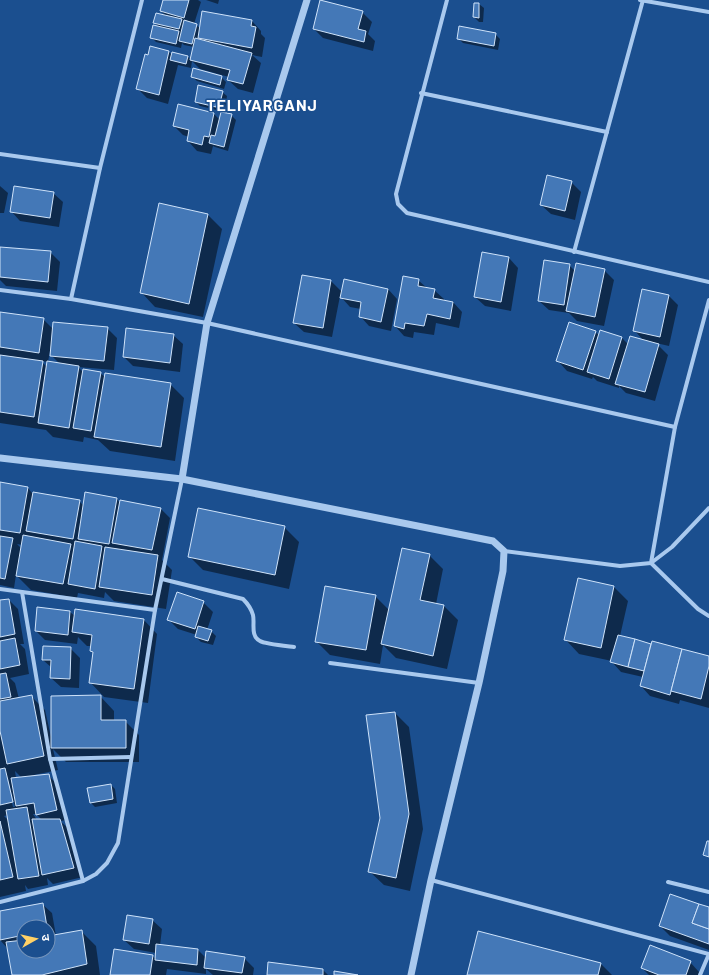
<svg xmlns="http://www.w3.org/2000/svg" width="709" height="975" font-family="Barlow,'Noto Sans Devanagari',sans-serif">
<style>
.shadow{fill:#0007;fill-rule:evenodd}
.building{fill:#4478b7;stroke:#cfe3fa}
.lines{fill:none;stroke-linecap:round;stroke-linejoin:round}
.minor{stroke:#a9c9ee;stroke-width:4}
.tertiary{stroke:#a9c9ee;stroke-width:7}
.labels{text-anchor:middle;dominant-baseline:central;stroke-width:3;stroke-linejoin:round;paint-order:stroke}
.district-label{font-size:16px;font-weight:bold;letter-spacing:1px;fill:#fff;stroke:#1b4f8f}
</style>
<rect width="100%" height="100%" fill="#1b4f8f"/>
<g class="shadow">
<path d="M 164,0 L 198,0 L 201,2 L 194,24 L 200,28 L 252,21 L 261,31 L 261,34 L 265,38 L 262,57 L 252,55 L 261,63 L 253,93 L 238,89 L 228,80 L 229,77 L 200,69 L 192,61 L 191,68 L 178,65 L 168,104 L 147,98 L 137,88 L 151,48 L 169,52 L 172,55 L 188,57 L 191,60 L 194,47 L 184,45 L 182,43 L 181,48 L 156,42 L 152,38 L 159,27 L 155,23 L 167,17 L 161,11 Z"/>
<path d="M 206,0 L 219,0 L 218,4 Z"/>
<path d="M 479,4 L 484,8 L 483,22 L 479,22 L 474,17 Z"/>
<path d="M 362,12 L 372,22 L 368,34 L 375,41 L 373,51 L 323,38 L 314,29 Z"/>
<path d="M 495,34 L 500,39 L 498,50 L 463,43 L 458,38 Z"/>
<path d="M 192,77 L 221,77 L 226,82 L 224,89 L 197,81 Z"/>
<path d="M 222,92 L 227,96 L 225,107 L 222,106 L 221,111 L 200,106 L 196,102 Z"/>
<path d="M 214,114 L 220,120 L 231,115 L 236,120 L 228,151 L 215,147 L 213,146 L 211,154 L 197,151 L 188,141 L 189,137 L 183,135 L 174,126 Z"/>
<path d="M 571,182 L 581,192 L 575,220 L 551,214 L 541,205 Z"/>
<path d="M 0,186 L 8,193 L 4,213 L 0,213 Z"/>
<path d="M 53,193 L 63,202 L 59,227 L 20,221 L 11,211 Z"/>
<path d="M 208,215 L 222,229 L 203,317 L 155,307 L 141,292 Z"/>
<path d="M 0,248 L 50,252 L 60,262 L 57,291 L 6,286 L 0,280 Z"/>
<path d="M 483,254 L 509,258 L 518,268 L 511,311 L 485,306 L 475,297 Z"/>
<path d="M 569,265 L 575,271 L 604,270 L 614,280 L 604,326 L 577,321 L 569,313 L 549,310 L 539,301 Z"/>
<path d="M 302,276 L 331,281 L 342,292 L 388,289 L 397,299 L 391,331 L 369,326 L 360,316 L 361,309 L 350,307 L 340,296 L 332,337 L 304,332 L 294,323 Z"/>
<path d="M 418,280 L 427,288 L 434,290 L 444,299 L 444,301 L 453,302 L 462,312 L 459,328 L 436,323 L 434,335 L 414,332 L 413,338 L 404,336 L 395,326 Z"/>
<path d="M 669,296 L 678,305 L 669,346 L 656,343 L 668,355 L 655,401 L 626,393 L 619,386 L 619,388 L 597,381 L 593,377 L 592,379 L 567,371 L 558,361 L 595,332 L 599,335 L 622,338 L 628,344 L 644,341 L 634,330 Z"/>
<path d="M 0,313 L 43,319 L 54,330 L 107,328 L 117,338 L 114,370 L 78,367 L 83,372 L 100,373 L 105,377 L 170,384 L 184,398 L 175,461 L 110,451 L 98,440 L 84,437 L 83,442 L 53,437 L 46,430 L 0,423 ZM 51,345 L 52,345 L 51,355 L 60,364 L 47,367 L 41,361 L 48,362 Z"/>
<path d="M 173,335 L 183,344 L 180,372 L 133,366 L 124,357 Z"/>
<path d="M 0,483 L 28,488 L 32,493 L 79,501 L 84,506 L 116,498 L 120,503 L 160,508 L 170,518 L 162,560 L 172,570 L 166,609 L 114,601 L 105,592 L 104,598 L 78,593 L 77,598 L 31,590 L 16,575 L 14,588 L 0,585 ZM 17,544 L 22,545 L 22,549 Z"/>
<path d="M 284,527 L 299,542 L 289,589 L 203,570 L 189,556 Z"/>
<path d="M 429,555 L 443,569 L 436,604 L 444,606 L 458,620 L 447,669 L 396,658 L 383,645 L 380,664 L 330,655 L 316,641 L 375,596 L 389,610 Z"/>
<path d="M 578,579 L 614,587 L 628,601 L 620,636 L 652,645 L 709,657 L 709,708 L 680,700 L 679,704 L 650,696 L 641,686 L 643,677 L 621,672 L 612,662 L 612,661 L 579,654 L 565,639 Z"/>
<path d="M 9,600 L 18,609 L 24,644 L 20,644 L 25,649 L 29,674 L 10,678 L 15,683 L 19,699 L 31,696 L 45,710 L 51,737 L 100,696 L 114,711 L 114,721 L 125,721 L 139,735 L 139,762 L 66,762 L 53,749 L 58,770 L 34,775 L 34,777 L 48,775 L 58,785 L 66,820 L 60,821 L 69,829 L 83,877 L 53,884 L 47,878 L 48,885 L 28,889 L 25,885 L 26,891 L 0,897 L 0,601 ZM 15,771 L 22,778 L 16,778 ZM 6,779 L 8,779 L 15,807 L 13,807 ZM 33,814 L 36,814 L 42,820 L 37,820 ZM 8,815 L 9,821 L 4,816 Z"/>
<path d="M 203,602 L 213,612 L 207,630 L 211,631 L 216,636 L 213,645 L 201,642 L 196,637 L 197,635 L 178,629 L 168,619 Z"/>
<path d="M 38,608 L 70,612 L 75,616 L 143,619 L 157,634 L 148,703 L 104,697 L 90,682 L 94,654 L 91,651 L 91,646 L 87,646 L 78,637 L 77,644 L 45,640 L 36,631 Z"/>
<path d="M 70,648 L 80,658 L 79,688 L 61,687 L 51,678 L 52,668 L 43,660 Z"/>
<path d="M 395,713 L 409,727 L 423,829 L 410,891 L 384,885 L 369,871 L 381,818 Z"/>
<path d="M 111,785 L 115,789 L 117,803 L 95,807 L 90,802 Z"/>
<path d="M 42,904 L 52,913 L 56,936 L 82,932 L 96,946 L 100,975 L 13,975 L 8,949 L 0,940 L 0,912 ZM 24,927 L 48,927 L 48,951 L 24,951 Z"/>
<path d="M 709,907 L 709,950 L 670,936 L 660,926 Z"/>
<path d="M 152,920 L 162,929 L 160,945 L 198,950 L 206,958 L 244,958 L 254,968 L 253,975 L 213,975 L 206,969 L 206,974 L 167,969 L 166,975 L 111,975 L 152,956 L 156,959 L 156,953 L 134,949 L 124,940 Z"/>
<path d="M 690,962 L 699,972 L 698,975 L 649,975 L 642,968 Z"/>
<path d="M 601,964 L 612,975 L 468,975 Z"/>
<path d="M 323,970 L 328,975 L 268,975 Z"/>
</g>
<g class="building">
<path d="M 163,0 L 189,0 L 184,18 L 160,11 Z"/>
<path d="M 320,0 L 363,11 L 358,29 L 366,31 L 364,42 L 313,29 Z"/>
<path d="M 474,3 L 479,3 L 479,18 L 473,17 Z"/>
<path d="M 202,11 L 252,20 L 251,26 L 256,27 L 252,48 L 198,38 Z"/>
<path d="M 156,13 L 182,19 L 179,29 L 153,23 Z"/>
<path d="M 184,20 L 197,24 L 192,44 L 179,41 Z"/>
<path d="M 153,25 L 179,31 L 176,44 L 150,38 Z"/>
<path d="M 459,26 L 496,33 L 494,46 L 457,39 Z"/>
<path d="M 195,38 L 252,53 L 243,84 L 227,80 L 230,70 L 190,60 Z"/>
<path d="M 150,46 L 169,51 L 159,95 L 136,89 L 145,54 L 148,55 Z"/>
<path d="M 172,52 L 188,56 L 186,64 L 170,60 Z"/>
<path d="M 193,68 L 222,76 L 220,85 L 191,77 Z"/>
<path d="M 198,85 L 223,91 L 220,103 L 217,102 L 216,107 L 195,102 Z"/>
<path d="M 178,104 L 214,113 L 209,137 L 204,136 L 202,145 L 187,141 L 189,130 L 173,126 Z"/>
<path d="M 221,112 L 232,114 L 224,147 L 209,143 L 211,135 L 215,136 Z"/>
<path d="M 547,175 L 572,181 L 565,211 L 540,205 Z"/>
<path d="M 14,186 L 54,192 L 50,218 L 10,212 Z"/>
<path d="M 159,203 L 208,214 L 189,304 L 140,293 Z"/>
<path d="M 0,247 L 51,251 L 48,282 L 0,277 Z"/>
<path d="M 482,252 L 509,257 L 501,302 L 474,297 Z"/>
<path d="M 544,260 L 570,264 L 564,305 L 538,301 Z"/>
<path d="M 576,263 L 605,269 L 595,317 L 566,311 Z"/>
<path d="M 302,275 L 331,280 L 323,328 L 293,323 Z"/>
<path d="M 403,276 L 419,279 L 418,286 L 435,289 L 433,298 L 453,302 L 450,319 L 427,314 L 424,326 L 405,323 L 404,329 L 394,326 Z"/>
<path d="M 344,279 L 388,289 L 381,322 L 359,317 L 361,302 L 340,298 Z"/>
<path d="M 642,289 L 669,295 L 660,337 L 633,331 Z"/>
<path d="M 0,312 L 44,318 L 39,353 L 0,347 Z"/>
<path d="M 53,322 L 108,327 L 104,361 L 50,356 Z"/>
<path d="M 569,322 L 596,331 L 583,370 L 556,361 Z"/>
<path d="M 126,328 L 174,334 L 170,363 L 123,357 Z"/>
<path d="M 600,330 L 622,337 L 609,379 L 587,372 Z"/>
<path d="M 630,336 L 659,344 L 645,392 L 615,384 Z"/>
<path d="M 0,355 L 43,361 L 34,417 L 0,412 Z"/>
<path d="M 47,361 L 79,366 L 69,428 L 38,423 Z"/>
<path d="M 83,369 L 101,372 L 91,431 L 73,428 Z"/>
<path d="M 105,373 L 171,383 L 161,447 L 94,437 Z"/>
<path d="M 0,482 L 28,487 L 20,533 L 0,530 Z"/>
<path d="M 33,492 L 80,500 L 73,539 L 26,531 Z"/>
<path d="M 85,492 L 117,498 L 109,544 L 78,539 Z"/>
<path d="M 120,500 L 161,508 L 152,550 L 112,543 Z"/>
<path d="M 198,508 L 285,526 L 275,575 L 188,557 Z"/>
<path d="M 23,535 L 71,544 L 63,584 L 16,576 Z"/>
<path d="M 0,536 L 13,538 L 5,579 L 0,578 Z"/>
<path d="M 75,541 L 102,546 L 95,589 L 68,584 Z"/>
<path d="M 105,547 L 158,555 L 152,595 L 99,587 Z"/>
<path d="M 402,548 L 430,554 L 420,600 L 444,605 L 433,656 L 381,644 Z"/>
<path d="M 578,578 L 614,586 L 601,648 L 564,640 Z"/>
<path d="M 325,586 L 376,595 L 366,650 L 315,642 Z"/>
<path d="M 177,592 L 204,601 L 195,629 L 167,620 Z"/>
<path d="M 9,599 L 15,634 L 0,637 L 0,600 Z"/>
<path d="M 37,607 L 70,611 L 68,635 L 35,631 Z"/>
<path d="M 75,609 L 144,619 L 134,689 L 89,683 L 93,652 L 90,651 L 92,635 L 72,632 Z"/>
<path d="M 198,626 L 212,630 L 208,641 L 195,637 Z"/>
<path d="M 618,635 L 635,639 L 628,667 L 610,662 Z"/>
<path d="M 15,638 L 20,665 L 0,669 L 0,641 Z"/>
<path d="M 635,639 L 651,644 L 644,671 L 628,667 Z"/>
<path d="M 652,641 L 682,649 L 670,695 L 640,686 Z"/>
<path d="M 43,646 L 71,647 L 70,679 L 50,678 L 51,660 L 42,660 Z"/>
<path d="M 682,649 L 709,656 L 709,666 L 701,699 L 671,691 Z"/>
<path d="M 6,673 L 11,697 L 0,699 L 0,674 Z"/>
<path d="M 32,695 L 44,756 L 7,764 L 0,731 L 0,701 Z"/>
<path d="M 101,695 L 101,720 L 126,720 L 126,748 L 51,748 L 51,696 Z"/>
<path d="M 395,712 L 409,814 L 396,878 L 368,872 L 380,818 L 366,715 Z"/>
<path d="M 5,768 L 13,802 L 0,805 L 0,769 Z"/>
<path d="M 49,774 L 57,810 L 36,815 L 34,803 L 16,806 L 11,778 Z"/>
<path d="M 111,784 L 113,799 L 90,803 L 87,788 Z"/>
<path d="M 27,807 L 39,876 L 18,879 L 6,810 Z"/>
<path d="M 32,819 L 60,819 L 74,868 L 42,875 Z"/>
<path d="M 0,821 L 13,877 L 0,880 Z"/>
<path d="M 707,841 L 709,841 L 709,857 L 703,855 Z"/>
<path d="M 670,894 L 699,904 L 692,923 L 709,929 L 709,944 L 659,926 Z"/>
<path d="M 43,903 L 47,927 L 24,927 L 24,935 L 0,940 L 0,911 Z"/>
<path d="M 699,904 L 709,907 L 709,929 L 692,923 Z"/>
<path d="M 127,915 L 153,919 L 149,944 L 123,940 Z"/>
<path d="M 82,930 L 87,964 L 42,975 L 12,975 L 6,942 L 24,940 L 24,951 L 48,951 L 48,936 Z"/>
<path d="M 478,931 L 601,963 L 598,975 L 467,975 Z"/>
<path d="M 156,944 L 198,949 L 197,965 L 155,960 Z"/>
<path d="M 650,945 L 691,961 L 686,975 L 659,975 L 641,968 Z"/>
<path d="M 114,949 L 153,955 L 150,975 L 110,975 Z"/>
<path d="M 206,951 L 245,957 L 242,973 L 204,968 Z"/>
<path d="M 268,962 L 323,969 L 323,975 L 267,975 Z"/>
<path d="M 334,971 L 358,975 L 334,975 Z"/>
</g>
<g class="lines">
<g class="minor">
<path d="M 447,0 L 396,194 L 398,204 L 407,213 L 709,282"/>
<path d="M 640,0 L 709,12"/>
<path d="M 421,93 L 607,132"/>
<path d="M 0,154 L 100,168"/>
<path d="M 574,252 L 643,0"/>
<path d="M 0,290 L 71,299 L 207,323 L 675,427"/>
<path d="M 71,299 L 100,168 L 142,0"/>
<path d="M 709,300 L 675,427 L 651,563 L 698,609 L 709,616"/>
<path d="M 504,551 L 620,566 L 651,563 L 672,547 L 709,508"/>
<path d="M 162,579 L 243,599 C 248,604 251,608 253,615 C 255,623 250,636 260,641 C 265,644 286,646 294,647"/>
<path d="M 0,589 L 155,610"/>
<path d="M 22,592 L 50,759 L 83,881"/>
<path d="M 330,663 L 479,683"/>
<path d="M 50,759 L 131,757"/>
<path d="M 431,880 L 709,954"/>
<path d="M 668,882 L 709,892"/>
<path d="M 0,902 L 83,881 L 96,874 L 107,863 L 118,843 L 155,610 L 182,479"/>
<path d="M 700,975 L 709,954"/>
</g>
<g class="tertiary">
<path d="M 0,458 L 182,479 L 493,541 L 504,551 L 503,571 L 479,683 L 431,880 L 411,975"/>
<path d="M 182,479 L 207,323 L 307,0"/>
</g>
</g>
<g class="labels">
<g class="district-label">
<text x="262" y="104">TELIYARGANJ</text>
</g>
</g>
<g transform="translate(36 939) rotate(82)"><circle r="19" fill="#1b4f8f" stroke="#7695bc"/>
<path d="M0-3L7 15L0 10L-7 15Z" fill="#ffd166"/>
<text y="-6" font-size="11" font-weight="bold" text-anchor="middle" fill="#ffffff">उ</text>
</g>
</svg>
